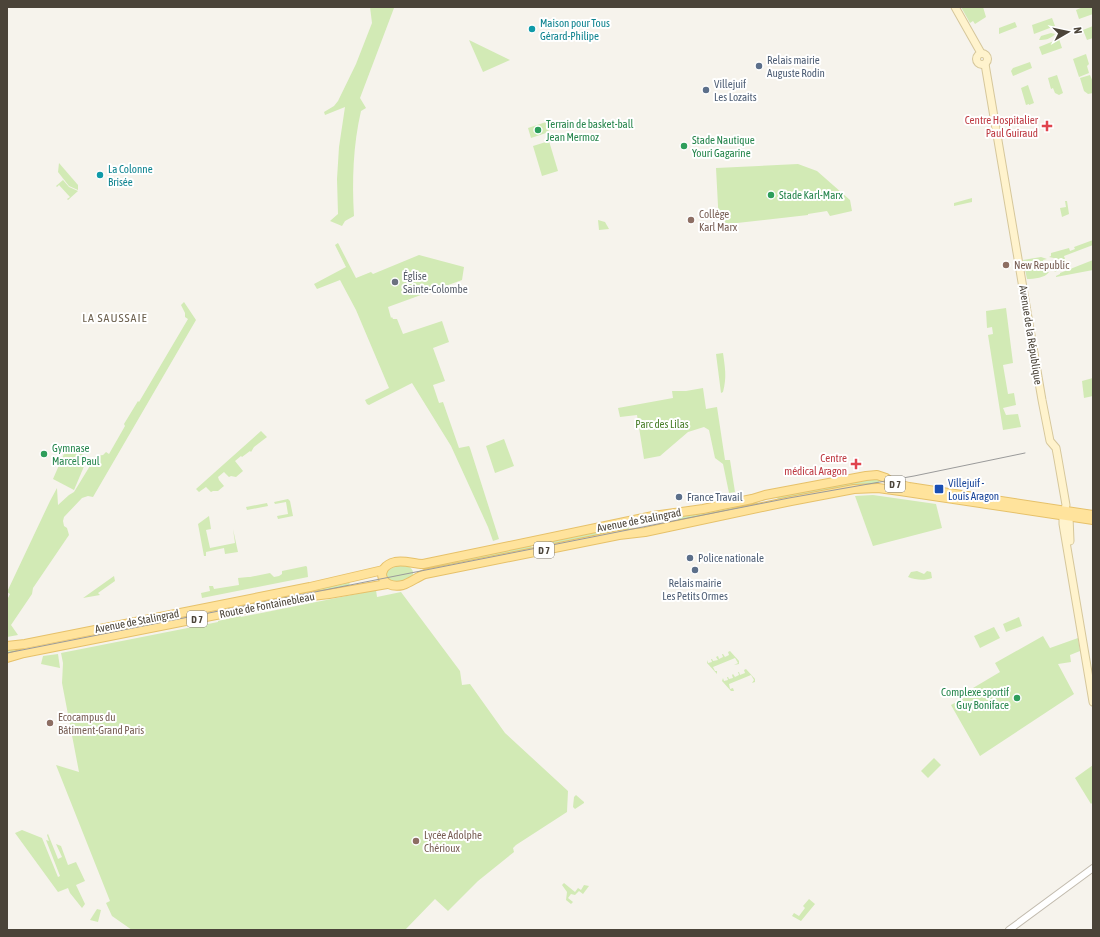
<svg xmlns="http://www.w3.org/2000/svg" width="1100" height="937" font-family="'Asap Condensed',sans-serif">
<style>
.green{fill:#d2eab5}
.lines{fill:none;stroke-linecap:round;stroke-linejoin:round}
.tertiary-casing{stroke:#c2bbae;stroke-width:8}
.secondary-casing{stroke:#d6c79b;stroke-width:9}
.primary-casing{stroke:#e6c16a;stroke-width:10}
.tertiary{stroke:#fff;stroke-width:6}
.secondary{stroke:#fff3cd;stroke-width:7}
.primary{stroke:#ffe39c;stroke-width:8}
.tram{stroke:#9a9a9a;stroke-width:1}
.culture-dot{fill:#0f9aa8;stroke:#fff;stroke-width:1.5}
.service-dot{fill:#5c6f8a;stroke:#fff;stroke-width:1.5}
.health-dot{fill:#e0444e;stroke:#fff;stroke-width:1.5}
.leisure-dot{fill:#2e9e5b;stroke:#fff;stroke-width:1.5}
.education-dot{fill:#8d6e63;stroke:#fff;stroke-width:1.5}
.worship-dot{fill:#6b7280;stroke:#fff;stroke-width:1.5}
.transit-dot{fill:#1a4fb4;stroke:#fff;stroke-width:1.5}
.labels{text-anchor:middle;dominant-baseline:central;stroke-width:4;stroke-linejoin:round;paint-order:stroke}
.shield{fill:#fff;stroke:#817c74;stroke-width:1}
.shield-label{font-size:10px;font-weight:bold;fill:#4b4439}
.culture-label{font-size:11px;fill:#0d838f;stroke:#fff;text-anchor:start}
.service-label{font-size:11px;fill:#4e5e75;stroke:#fff;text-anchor:start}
.health-label{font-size:11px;fill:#be3a42;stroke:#fff;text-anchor:end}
.leisure-label{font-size:11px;fill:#27864d;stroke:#fff;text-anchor:start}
.education-label{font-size:11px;fill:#785e54;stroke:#fff;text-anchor:start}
.worship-label{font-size:11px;fill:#5b616d;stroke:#fff;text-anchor:start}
.street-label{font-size:11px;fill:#4b4439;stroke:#fff}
.park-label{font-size:11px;fill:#4a7f2a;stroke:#fff}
.transit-label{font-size:11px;fill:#164399;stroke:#fff;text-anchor:start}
.neighbourhood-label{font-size:12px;letter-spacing:1px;fill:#6e6250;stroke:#fff}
</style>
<rect width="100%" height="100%" fill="#f6f3ec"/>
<g class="green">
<path d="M 370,7 L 394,8 L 360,98 L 366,108 L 361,111 C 353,146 352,180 354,216 L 345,221 L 342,226 L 330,221 L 338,214 L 337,179 L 339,147 L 345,107 L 325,115 L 324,112 L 334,106 L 338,101 L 356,64 L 372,23 Z"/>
<path d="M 961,7 L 983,7 L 986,17 L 975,24 L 973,21 L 970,23 Z"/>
<path d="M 1083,7 L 1093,7 L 1093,14 L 1079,19 L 1076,10 Z"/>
<path d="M 1052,18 L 1055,26 L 1034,34 L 1032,25 Z"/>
<path d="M 1015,22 L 1017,27 L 999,34 L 999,28 Z"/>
<path d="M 1093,26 L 1093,38 L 1087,40 L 1083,30 Z"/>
<path d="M 1051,33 L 1055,34 C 1051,39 1045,40 1039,40 L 1041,36 Z"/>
<path d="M 1059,39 L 1062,48 L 1042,55 L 1039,47 Z"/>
<path d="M 469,40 L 510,60 L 483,72 Z"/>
<path d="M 1086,54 L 1089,64 L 1087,66 L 1089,73 L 1079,77 L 1073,59 Z"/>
<path d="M 1030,62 L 1032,68 L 1013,76 L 1011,71 L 1013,68 Z"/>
<path d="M 1057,75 L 1063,93 L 1059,95 L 1055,93 L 1053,88 L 1051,89 L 1048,78 Z"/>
<path d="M 1090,75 L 1093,82 L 1093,93 L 1088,94 L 1084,91 L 1080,78 Z"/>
<path d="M 1028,85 L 1034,103 L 1029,105 L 1029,104 L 1026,105 L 1021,88 Z"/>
<path d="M 546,122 L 549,132 L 531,138 L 528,128 Z"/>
<path d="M 549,141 L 558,171 L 542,176 L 533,146 Z"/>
<path d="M 59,163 L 78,185 L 78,190 L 69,186 L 58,172 Z"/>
<path d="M 798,164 L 817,171 L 850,200 L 852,211 L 830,216 L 827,211 L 808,214 L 808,215 L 719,225 L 716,168 Z"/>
<path d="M 63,180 L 69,187 L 78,191 L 68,200 L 67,199 L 70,197 L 59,185 L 57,187 L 56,186 Z"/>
<path d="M 972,198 L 972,202 L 954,206 L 954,203 Z"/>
<path d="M 1065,201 L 1067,201 L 1069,214 L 1062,217 L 1060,208 L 1066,207 Z"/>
<path d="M 598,220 L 605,222 L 609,229 L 599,230 Z"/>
<path d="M 1093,240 L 1093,245 L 1064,256 L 1067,265 L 1065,266 L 1065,268 L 1054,272 L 1064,264 L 1063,260 L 1049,257 L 1051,256 L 1051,253 L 1069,248 L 1070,251 L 1075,249 L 1074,247 Z"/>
<path d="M 338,243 L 356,278 L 371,272 L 373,274 L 419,255 L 464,267 L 462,280 L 388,307 L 391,318 L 392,317 L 393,319 L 397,319 L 403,334 L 442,321 L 449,342 L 433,348 L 445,381 L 433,385 L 439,403 L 443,402 L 459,448 L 469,446 L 470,448 L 499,539 L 493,541 L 488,527 L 451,446 L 412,383 L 369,405 L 367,404 L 365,400 L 389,388 L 356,310 L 340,280 L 317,289 L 314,284 L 346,267 L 335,245 Z"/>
<path d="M 1041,257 L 1047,259 L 1043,260 L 1045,272 L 1049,272 C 1045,278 1034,279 1027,279 L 1023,260 Z"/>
<path d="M 1093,260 L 1093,270 L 1056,277 L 1056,276 L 1060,274 L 1060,273 Z"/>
<path d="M 184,302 L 196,320 L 93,497 L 88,496 L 82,498 L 64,517 L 63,521 L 64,526 L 67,528 L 69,535 L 33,588 L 32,594 L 11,625 L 18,635 L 7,637 L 7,600 L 10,594 L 7,592 L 50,501 L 57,488 L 58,505 L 69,495 L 74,492 L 96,456 L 103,455 L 106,452 L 109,454 L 125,426 L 124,424 L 138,401 L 139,402 L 188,319 L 185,317 L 185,313 L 181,305 Z"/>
<path d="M 1006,308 L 1013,363 L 1003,365 L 1008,394 L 1014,393 L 1016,405 L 1003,408 L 1006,415 L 1018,414 L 1021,427 L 1003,430 L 988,335 L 993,334 L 992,327 L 987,328 L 986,311 Z"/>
<path d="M 723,353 C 725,368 727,377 723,392 L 721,393 L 716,354 Z"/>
<path d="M 1093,378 L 1093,396 L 1084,398 L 1082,381 Z"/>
<path d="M 703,388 L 706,409 L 717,407 L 725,460 L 730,460 L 735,492 L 729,493 L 723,464 L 715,458 L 709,430 L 704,427 L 688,432 L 660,456 L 644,459 L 637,415 L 620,417 L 618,408 L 673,398 L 672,391 L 686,391 Z"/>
<path d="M 261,431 L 267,437 L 254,447 L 251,452 L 250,451 L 242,457 L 241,456 L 235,461 L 243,471 L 236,477 L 231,476 L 229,477 L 224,472 L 218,477 L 219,480 L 224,486 L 218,491 L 213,491 L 211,492 L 206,487 L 199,492 L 196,489 Z"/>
<path d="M 504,439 L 514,466 L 495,473 L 486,446 Z"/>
<path d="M 67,447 L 88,457 L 74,490 L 53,479 Z"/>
<path d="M 873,477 L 880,480 L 878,484 L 778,501 L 777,496 Z"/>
<path d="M 873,495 L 936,504 L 942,528 L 873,546 L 855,496 Z"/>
<path d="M 288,499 L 290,501 L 293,516 L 278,519 L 277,516 L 288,514 L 286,502 L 275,504 L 274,502 Z"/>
<path d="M 757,499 L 758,505 L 679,523 L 677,514 Z"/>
<path d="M 267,503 L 268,506 L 247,510 L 246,507 Z"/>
<path d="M 209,516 L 211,529 L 206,530 L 210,548 L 235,543 L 233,529 L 238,552 L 225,554 L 224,548 L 206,552 L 206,556 L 204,556 L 198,524 Z"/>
<path d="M 628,525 L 630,532 L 548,547 L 547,542 Z"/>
<path d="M 531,544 L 532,550 L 426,572 L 425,566 Z"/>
<path d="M 306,566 L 307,567 L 308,577 L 202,598 L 201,593 L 210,591 L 209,586 L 213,586 L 214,589 L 239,585 L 238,578 L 248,577 L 250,577 L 270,573 L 274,577 L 279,576 L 282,574 L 282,571 Z"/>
<path d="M 397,566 C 404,565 411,565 413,572 L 413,575 C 405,583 396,583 387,580 L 386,572 L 391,568 Z"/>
<path d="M 917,571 L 924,574 L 927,571 L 931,572 L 932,578 C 924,581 916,580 908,577 L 911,572 Z"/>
<path d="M 114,576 L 115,581 L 98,593 L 100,595 L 83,598 Z"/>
<path d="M 349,580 L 350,588 L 225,611 L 224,606 Z"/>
<path d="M 376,590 L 377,597 L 401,592 L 460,671 L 462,685 L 470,684 L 505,733 L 568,791 L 567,812 L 516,845 L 513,848 L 514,852 L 478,881 L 448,911 L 435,899 L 405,930 L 132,930 L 112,916 L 106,903 L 110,901 L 56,765 L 79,772 L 62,683 L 63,663 L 61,653 L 218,622 L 218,621 L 240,616 L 241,617 Z"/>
<path d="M 221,607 L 222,612 L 7,656 L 7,647 Z"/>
<path d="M 1019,617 L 1022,626 L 1006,632 L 1003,624 Z"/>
<path d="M 994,627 L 1000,638 L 980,648 L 974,636 Z"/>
<path d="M 1043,636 L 1050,648 L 1078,638 L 1080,651 L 1070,655 L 1071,662 L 1058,664 L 1074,694 L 980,756 L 951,705 L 975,692 L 973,688 L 1000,672 L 995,663 Z"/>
<path d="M 730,651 L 739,661 L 739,664 L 734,665 L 738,663 L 735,658 L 713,667 L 715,671 L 717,671 L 717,674 L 707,663 L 707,660 L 708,663 L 712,662 L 711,659 L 712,659 L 713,661 L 718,660 L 716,657 L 718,656 L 719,659 L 723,657 L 722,654 L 723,654 L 725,657 L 729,655 L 728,652 Z"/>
<path d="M 58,654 L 60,668 L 41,664 L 43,656 Z"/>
<path d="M 746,669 L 755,679 L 755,682 L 752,683 L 754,680 L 751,675 L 729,684 L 730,689 L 733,688 L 734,691 L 731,691 L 722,681 L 723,678 L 724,681 L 728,680 L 727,677 L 728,677 L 729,679 L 733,678 L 732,675 L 733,674 L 735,677 L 739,675 L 738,672 L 739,672 L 740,675 L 745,673 L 744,670 Z"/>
<path d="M 934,758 L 941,765 L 928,778 L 921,771 Z"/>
<path d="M 1093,765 L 1093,802 L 1091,804 L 1075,778 Z"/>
<path d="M 576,795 L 584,802 L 584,803 L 575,809 L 573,807 L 574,797 Z"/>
<path d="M 22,830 L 42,838 L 58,877 L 60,876 L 46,840 L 49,841 L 47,835 L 48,834 L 58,859 L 62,857 L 56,844 L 61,846 L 68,865 L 76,862 L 85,881 L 76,885 L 85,904 L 82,908 L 70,893 L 68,888 L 58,892 L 15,833 Z"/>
<path d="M 564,883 L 575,892 L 578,888 L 581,890 L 584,885 L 589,886 L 583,894 L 579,891 L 575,895 L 571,894 L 568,898 L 573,902 L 571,904 L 566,900 L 567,892 L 562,885 Z"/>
<path d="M 809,899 L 815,904 L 801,921 L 792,916 L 794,913 L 799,916 L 805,908 L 803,906 Z"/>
<path d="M 97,909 L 101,910 L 98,922 L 90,920 Z"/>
</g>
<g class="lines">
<g class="tertiary-casing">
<path id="tertiary" d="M 1009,930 L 1093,868"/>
</g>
<g class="secondary-casing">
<g id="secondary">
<path d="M 955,7 L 981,53"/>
<circle cx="982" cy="59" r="5.5"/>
<path d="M 985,64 L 1042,400 L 1050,441 L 1056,448 L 1058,459 L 1066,505 L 1063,516 L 1063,524 L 1093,702"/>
<path d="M 1066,512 L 1069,517 L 1070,541"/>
</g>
</g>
<g class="primary-casing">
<g id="primary">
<path d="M 1093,515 L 909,487 L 893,483 L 886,478 L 877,475 L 866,476 L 765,495 L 752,499 L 703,509 L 653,516 L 423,564 C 414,564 405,560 395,562 C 374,567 380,590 403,585 C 410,583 417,577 425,574 L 619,535 L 645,532 L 791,501 L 854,489 L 878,488 L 900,491 L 1093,520"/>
<path d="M 7,646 L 25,644 L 310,587 L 383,570"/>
<path d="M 7,658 L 24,653 L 312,596 L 329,594 L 387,584"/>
</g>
</g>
<use href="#tertiary" class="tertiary"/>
<use href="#secondary" class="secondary"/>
<use href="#primary" class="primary"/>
<path class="tram" d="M 7,653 L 789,498 L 914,476 L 1025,453"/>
</g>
<g class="culture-dot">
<circle cx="532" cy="29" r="4"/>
<circle cx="100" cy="175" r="4"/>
</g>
<g class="service-dot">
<circle cx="759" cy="66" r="4"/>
<circle cx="706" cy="90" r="4"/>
<circle cx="679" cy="497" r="4"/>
<circle cx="690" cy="558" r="4"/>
<circle cx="695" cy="570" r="4"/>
</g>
<g class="health-dot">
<path d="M1045 120h4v4h4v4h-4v4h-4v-4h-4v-4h4z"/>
<path d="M854 458h4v4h4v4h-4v4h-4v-4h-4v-4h4z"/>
</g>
<g class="leisure-dot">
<circle cx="538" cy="130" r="4"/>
<circle cx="684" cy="146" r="4"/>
<circle cx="771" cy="195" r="4"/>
<circle cx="44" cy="454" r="4"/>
<circle cx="1017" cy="698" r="4"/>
</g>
<g class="education-dot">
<circle cx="691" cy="220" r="4"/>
<circle cx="1006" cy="265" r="4"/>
<circle cx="50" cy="723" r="4"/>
<circle cx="416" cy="841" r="4"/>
</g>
<circle class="worship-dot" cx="395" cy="282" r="4"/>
<rect class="transit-dot" x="934" y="484" width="10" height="10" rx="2"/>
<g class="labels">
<g class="shield">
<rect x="885" y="476" width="20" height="16" rx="3"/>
<rect x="534" y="542" width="20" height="16" rx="3"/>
<rect x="187" y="611" width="20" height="16" rx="3"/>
</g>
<g class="shield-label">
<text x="895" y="484">D 7</text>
<text x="544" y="550">D 7</text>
<text x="197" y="619">D 7</text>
</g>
<g class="culture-label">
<text x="540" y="23">Maison pour Tous<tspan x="540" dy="13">Gérard-Philipe</tspan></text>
<text x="108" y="169">La Colonne<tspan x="108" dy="13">Brisée</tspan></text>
</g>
<g class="service-label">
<text x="767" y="60">Relais mairie<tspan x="767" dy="13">Auguste Rodin</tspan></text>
<text x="714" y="84">Villejuif<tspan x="714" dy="13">Les Lozaits</tspan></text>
<text x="687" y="497">France Travail</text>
<text x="698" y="558">Police nationale</text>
<text x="695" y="583" text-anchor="middle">Relais mairie<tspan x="695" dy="13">Les Petits Ormes</tspan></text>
</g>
<g class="health-label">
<text x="1038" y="120">Centre Hospitalier<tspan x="1038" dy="13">Paul Guiraud</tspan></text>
<text x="847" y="458">Centre<tspan x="847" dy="13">médical Aragon</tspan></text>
</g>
<g class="leisure-label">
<text x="546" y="124">Terrain de basket-ball<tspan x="546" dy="13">Jean Mermoz</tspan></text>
<text x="692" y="140">Stade Nautique<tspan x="692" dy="13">Youri Gagarine</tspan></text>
<text x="779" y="195">Stade Karl-Marx</text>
<text x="52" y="448">Gymnase<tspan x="52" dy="13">Marcel Paul</tspan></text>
<text x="1009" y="692" text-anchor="end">Complexe sportif<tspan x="1009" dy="13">Guy Boniface</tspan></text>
</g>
<g class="education-label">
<text x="699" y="214">Collège<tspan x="699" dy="13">Karl Marx</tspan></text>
<text x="1014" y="265">New Republic</text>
<text x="58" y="717">Ecocampus du<tspan x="58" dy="13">Bâtiment-Grand Paris</tspan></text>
<text x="424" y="835">Lycée Adolphe<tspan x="424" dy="13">Chérioux</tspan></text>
</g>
<g class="worship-label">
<text x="403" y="276">Église<tspan x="403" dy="13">Sainte-Colombe</tspan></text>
</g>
<g class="street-label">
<text transform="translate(1031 335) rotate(81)">Avenue de la République</text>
<text transform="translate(639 520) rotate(-11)">Avenue de Stalingrad</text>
<text transform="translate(267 605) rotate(-11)">Route de Fontainebleau</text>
<text transform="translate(137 621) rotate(-11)">Avenue de Stalingrad</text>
</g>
<g class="park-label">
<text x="662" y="424">Parc des Lilas</text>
</g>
<g class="transit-label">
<text x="948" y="483">Villejuif -<tspan x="948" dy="13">Louis Aragon</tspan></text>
</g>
<g class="neighbourhood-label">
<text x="115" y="318">LA SAUSSAIE</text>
</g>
</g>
<rect width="1100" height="937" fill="none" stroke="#4b4439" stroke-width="16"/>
<g transform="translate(1068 32) rotate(81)" stroke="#ffffff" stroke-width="3" paint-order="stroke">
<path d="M0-3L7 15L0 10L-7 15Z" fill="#4b4439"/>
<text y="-6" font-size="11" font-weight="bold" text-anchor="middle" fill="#4b4439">N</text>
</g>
</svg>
